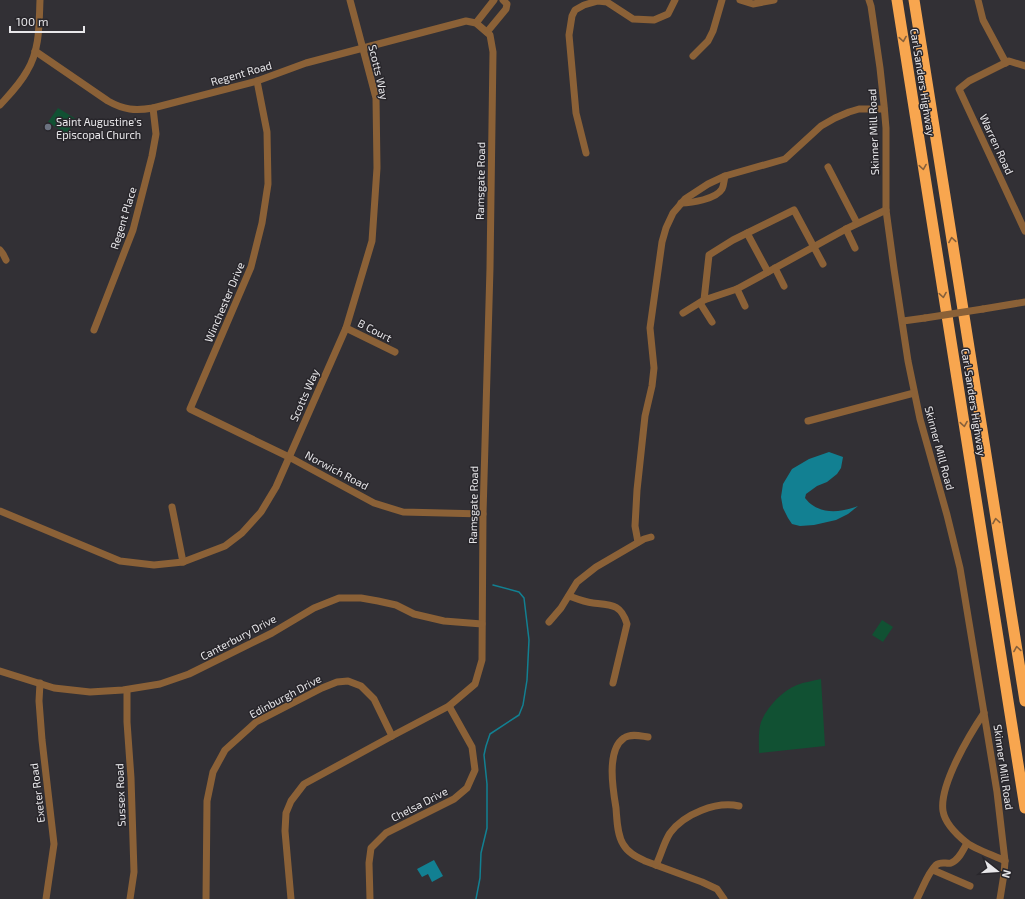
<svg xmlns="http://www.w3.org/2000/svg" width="1025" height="899" font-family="'Exo 2',sans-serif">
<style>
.green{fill:#115133}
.water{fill:#128092}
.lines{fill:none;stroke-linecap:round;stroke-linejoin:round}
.stream{stroke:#128092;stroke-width:1.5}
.minor{stroke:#8b6137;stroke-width:7}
.highway{stroke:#f8a64f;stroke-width:11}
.minor-bridge{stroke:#8b6137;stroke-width:7}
.oneway{stroke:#86603b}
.worship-dot{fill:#6b7280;stroke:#28262b;stroke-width:1.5}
.labels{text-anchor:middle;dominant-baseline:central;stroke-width:3;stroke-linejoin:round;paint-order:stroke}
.street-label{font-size:11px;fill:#e8e7ea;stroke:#28262b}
.poi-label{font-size:11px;fill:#e8e7ea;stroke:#28262b;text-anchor:start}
</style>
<rect width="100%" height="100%" fill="#323035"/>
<g class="green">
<path d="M 58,108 L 76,119 L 65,137 L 62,135 L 63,132 L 48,122 Z"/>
<path d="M 882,620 L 893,627 L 883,642 L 872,635 Z"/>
<path d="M 821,679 L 825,746 L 759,753 C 759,743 758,732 761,722 C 767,707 782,691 797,685 C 804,682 813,681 821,679 Z"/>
</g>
<g class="water">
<path d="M 829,452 L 843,457 L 841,468 L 837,474 L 827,482 L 817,486 L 806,494 L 805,498 C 818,515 840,513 858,506 L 848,514 L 836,520 L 814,525 L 800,526 L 792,524 L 788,518 L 783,508 L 781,497 L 783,484 L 792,469 L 809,459 Z"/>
<path d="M 434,860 L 443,876 L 432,882 L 428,874 L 422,877 L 417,869 Z"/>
</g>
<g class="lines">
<path class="stream" d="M 476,899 L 480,878 L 481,853 L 487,828 L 487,784 L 484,755 L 486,746 L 490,734 L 519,715 L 523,705 L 527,680 L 529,640 L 524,598 L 519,592 L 493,585"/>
<g class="minor">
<path d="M 740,0 L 753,4 L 774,0"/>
<path d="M 869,0 L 871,6 L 880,68 L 884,105 L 886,128 L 886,210 L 894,269 L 908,361 L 920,419 L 947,515 L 960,568 L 984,713 L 997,792 L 1005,861 L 1004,874 L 1000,899"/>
<path d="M 978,0 L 983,20 L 1006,63"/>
<path d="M 476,23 L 494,0"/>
<path d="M 487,32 L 506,9 L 507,4 L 503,0"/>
<path d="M 35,51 L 108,101 C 124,110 135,111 153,108 L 257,81 L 306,63 L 466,21 L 476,23 L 490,35 L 493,52 L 490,268 L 483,514 L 482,660 L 475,684 L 449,706 L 392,736 L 304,784 L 291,801 L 286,813 L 285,831 L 291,899"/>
<path d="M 693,56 L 708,41 L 713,31 L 722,0"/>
<path d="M 1025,66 L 1009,61 L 969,81 L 959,89 L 1025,231"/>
<path d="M 257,81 L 267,132 L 268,184 L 262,223 L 251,267 L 190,409 L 289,457 L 374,503 L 403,512 L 483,514"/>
<path d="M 0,105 C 10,94 20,84 27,71 C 40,50 39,24 40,0"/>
<path d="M 586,153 L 576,113 L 569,35 L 572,16 L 575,10 L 584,5 L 598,1 L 607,2 L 633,19 L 654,20 L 668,14 L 675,0"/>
<path d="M 828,167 L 857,223"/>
<path d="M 681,203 C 692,203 716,199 722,189 C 724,185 724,180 725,176"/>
<path d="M 846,229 L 855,248"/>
<path d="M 747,233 L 768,272"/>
<path d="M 0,250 L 3,254 L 6,260"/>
<path d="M 823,264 L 794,210 L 733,240 L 709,255 L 704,300 L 737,289 L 846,229 L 886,210"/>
<path d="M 775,268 L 784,286"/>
<path d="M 737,289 L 745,306"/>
<path d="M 700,303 L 712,322"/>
<path d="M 983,309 L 1025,302"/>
<path d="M 683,313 L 704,300"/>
<path d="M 903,321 L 925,318"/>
<path d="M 346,328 L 395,352"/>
<path d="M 94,330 L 133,230 L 152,156 L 156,134 L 153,108"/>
<path d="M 808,421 L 914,393"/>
<path d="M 172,507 L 183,562"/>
<path d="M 0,511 L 120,561 L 154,565 L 183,562 L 225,546 L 242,533 L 261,512 L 276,487 L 346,328 L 372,241 L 377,168 L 376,98 L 350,0"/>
<path d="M 638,542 L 635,526 L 637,490 L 645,416 L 652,386 L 654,368 L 650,328 L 662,242 L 666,228 L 673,213 L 685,199 L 708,184 L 725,176 L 785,159 L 821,126 L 835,118 L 849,112 L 859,109 L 884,109"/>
<path d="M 569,596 C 577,599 584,602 593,603 C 612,605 621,604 627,624 L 613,683"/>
<path d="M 549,622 L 561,608 L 577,582 L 596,567 L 644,539 L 651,537"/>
<path d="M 0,671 L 54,688 L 90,692 L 123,690 L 160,684 L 189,674 L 272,633 L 314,608 L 339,598 L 361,598 L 378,601 L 396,605 L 414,614 L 444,621 L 482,624"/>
<path d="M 40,683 L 39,701 L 42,740 L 54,844 L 46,899"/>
<path d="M 127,690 L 127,722 L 131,778 L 134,872 L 130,899"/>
<path d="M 984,713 C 970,734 939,785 943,811 C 945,823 957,835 967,843 C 975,849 995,856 1005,861"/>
<path d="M 648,737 C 641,736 631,733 624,738 C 606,750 613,790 616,808 C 617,820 617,834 623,844 C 628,853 637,857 645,861 L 702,882 L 717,889 L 724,899"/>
<path d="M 656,865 C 661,855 664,842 670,833 C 684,814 716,801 739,806"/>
<path d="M 933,870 L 970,886"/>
<path d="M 206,899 L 207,801 L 213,772 L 225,750 L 256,722 L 322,688 L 337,682 L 348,681 L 361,686 L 374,699 L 392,736"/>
<path d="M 370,899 L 369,863 L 371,848 L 386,833 L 454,799 L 467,788 L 475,770 L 472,747 L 449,706"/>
<path d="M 917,899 C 923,888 927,874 936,865 C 941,861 946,864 951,863 C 959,860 963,850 967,843"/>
</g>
<g class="highway">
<path d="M 897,0 L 1025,808"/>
<path d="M 914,0 L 1025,701"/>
</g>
<path class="minor-bridge" d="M 925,318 L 983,309"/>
</g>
<defs><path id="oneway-chevron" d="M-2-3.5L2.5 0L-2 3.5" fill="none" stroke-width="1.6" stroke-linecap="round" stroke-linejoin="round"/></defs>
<g class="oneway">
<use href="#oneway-chevron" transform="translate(903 39) rotate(81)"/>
<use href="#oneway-chevron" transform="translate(923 167) rotate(81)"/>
<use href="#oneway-chevron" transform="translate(952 240) rotate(-99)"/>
<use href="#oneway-chevron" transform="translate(943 295) rotate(81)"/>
<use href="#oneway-chevron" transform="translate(964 424) rotate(81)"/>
<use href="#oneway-chevron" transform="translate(996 521) rotate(-99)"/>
<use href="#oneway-chevron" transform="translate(1017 649) rotate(-99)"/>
</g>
<circle class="worship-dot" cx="48" cy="127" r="4"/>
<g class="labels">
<g class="street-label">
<text transform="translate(379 72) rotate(77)">Scotts Way</text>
<text transform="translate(241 73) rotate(-16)">Regent Road</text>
<text transform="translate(923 82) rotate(81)">Carl Sanders Highway</text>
<text transform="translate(873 132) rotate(-92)">Skinner Mill Road</text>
<text transform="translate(997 144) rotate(65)">Warren Road</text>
<text transform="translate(480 181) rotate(-89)">Ramsgate Road</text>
<text transform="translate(123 218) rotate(-73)">Regent Place</text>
<text transform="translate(224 302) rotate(-67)">Winchester Drive</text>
<text transform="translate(375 330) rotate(27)">B Court</text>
<text transform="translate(304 395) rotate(-66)">Scotts Way</text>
<text transform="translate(974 402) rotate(81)">Carl Sanders Highway</text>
<text transform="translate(940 448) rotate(75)">Skinner Mill Road</text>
<text transform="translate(337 470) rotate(28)">Norwich Road</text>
<text transform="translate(473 505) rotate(-89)">Ramsgate Road</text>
<text transform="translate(238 637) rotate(-28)">Canterbury Drive</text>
<text transform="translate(285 696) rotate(-28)">Edinburgh Drive</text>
<text transform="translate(1004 767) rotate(82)">Skinner Mill Road</text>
<text transform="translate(37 793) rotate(-97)">Exeter Road</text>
<text transform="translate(120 795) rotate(-92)">Sussex Road</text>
<text transform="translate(419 804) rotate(-27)">Chelsa Drive</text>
</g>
<g class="poi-label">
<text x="56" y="121">Saint Augustine's<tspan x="56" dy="13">Episcopal Church</tspan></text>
</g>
</g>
<g transform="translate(997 871) rotate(107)" stroke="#28262b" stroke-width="3" paint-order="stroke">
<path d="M0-3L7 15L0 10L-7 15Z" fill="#e8e7ea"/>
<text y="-6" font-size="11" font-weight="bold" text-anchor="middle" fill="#e8e7ea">N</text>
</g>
<path d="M10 26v6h74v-6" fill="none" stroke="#e8e7ea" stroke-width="2"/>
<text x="16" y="26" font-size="12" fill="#e8e7ea" stroke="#28262b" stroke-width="3" paint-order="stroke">100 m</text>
</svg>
